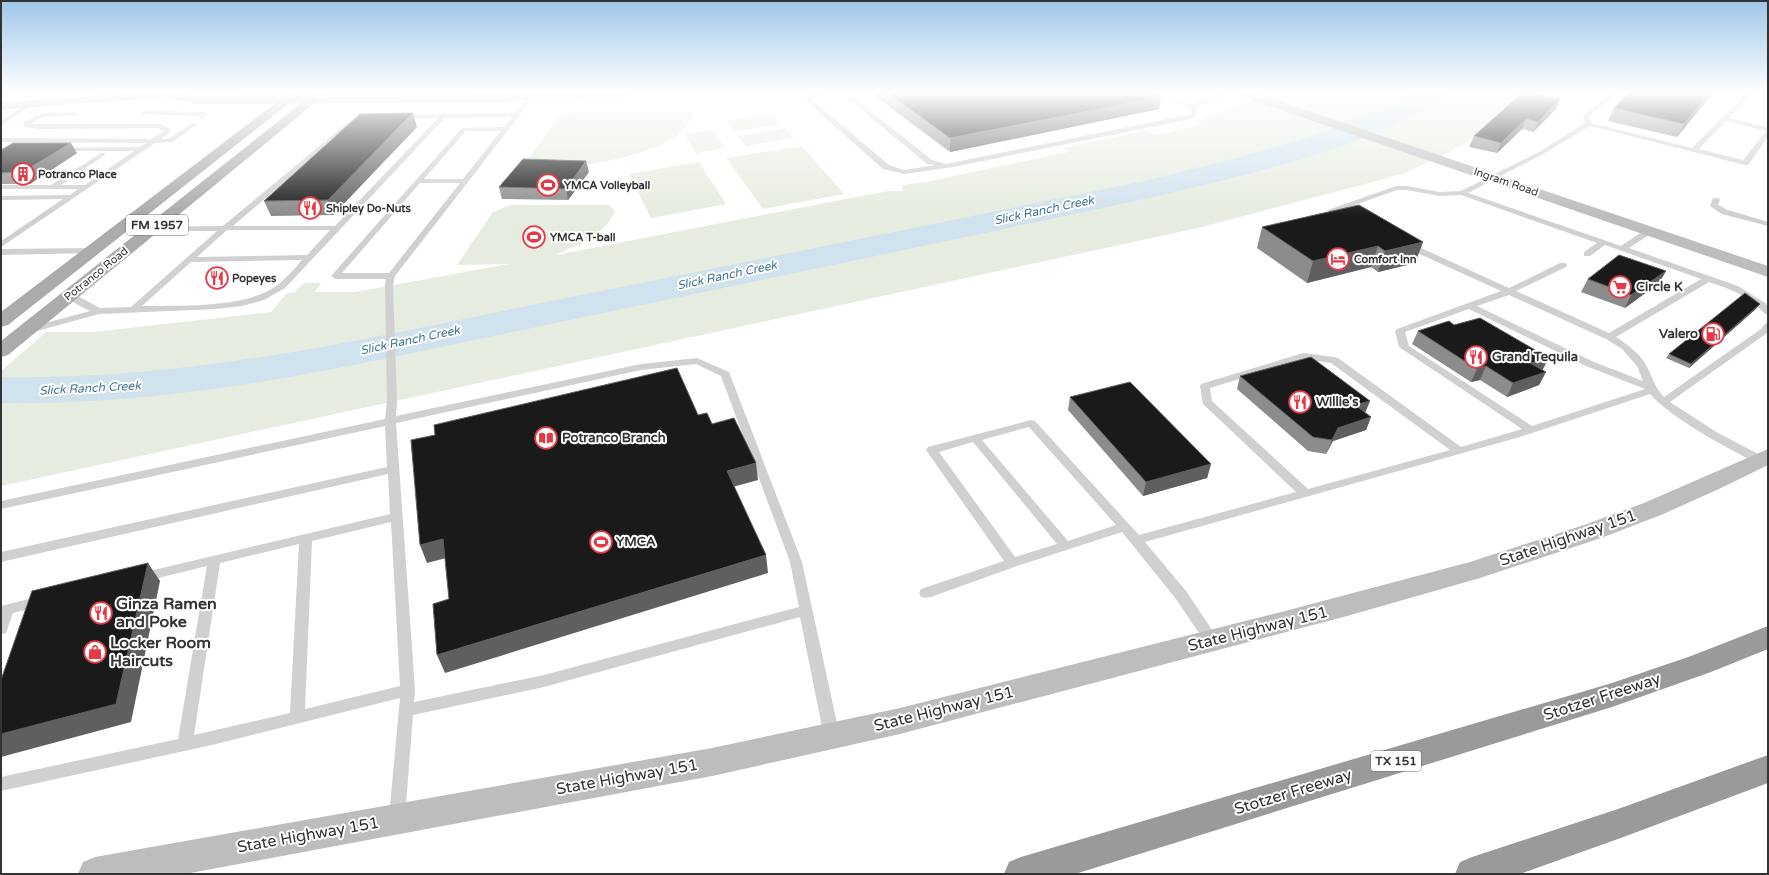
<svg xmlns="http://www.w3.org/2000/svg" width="1769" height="875" font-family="'Varela Round',sans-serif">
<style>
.green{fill:#e6ecdf}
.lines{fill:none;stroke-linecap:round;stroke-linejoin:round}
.river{fill:#cfe2ee;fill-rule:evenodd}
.lane{fill:#d0d0d0;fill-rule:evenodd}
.secondary{fill:#bdbdbd;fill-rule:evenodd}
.primary{fill:#ababab;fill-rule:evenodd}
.highway{fill:#9a9a9a;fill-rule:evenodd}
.wall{fill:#8c8c8c}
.shaded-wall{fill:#5f5f5f}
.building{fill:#1a1a1a;stroke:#5f5f5f}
.labels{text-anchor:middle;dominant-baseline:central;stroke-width:4;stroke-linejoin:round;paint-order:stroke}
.far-poi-label{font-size:11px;font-weight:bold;fill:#333;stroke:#fff;text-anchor:start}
.far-street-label{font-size:11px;fill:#333;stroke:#fff}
.far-water-label{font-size:12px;font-style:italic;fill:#3f7597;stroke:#fff}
.shield{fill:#fff;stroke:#707070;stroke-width:1}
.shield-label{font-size:12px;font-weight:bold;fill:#333}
.poi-label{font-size:13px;font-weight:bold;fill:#333;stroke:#fff;text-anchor:start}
.near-street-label{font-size:16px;fill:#333;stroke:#fff}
.near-poi-label{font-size:16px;font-weight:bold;fill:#333;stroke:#fff;text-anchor:start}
</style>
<rect width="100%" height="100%" fill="#fff"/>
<g class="green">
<path d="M 1,93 L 76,93 L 1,100 Z"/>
<path d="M 1271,93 L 1534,93 L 1502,120 L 1457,148 L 1403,174 L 1198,228 L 1,486 L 1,371 L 46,332 L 94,332 L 271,312 L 286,294 L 295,292 L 304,283 L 321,283 L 315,292 L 355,292 L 509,264 L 457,265 L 493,212 L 510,205 L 610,205 L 615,212 L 607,225 L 588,240 L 556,255 L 851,198 L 889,191 L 903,191 L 902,185 L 926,182 L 1068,152 L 1063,148 L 1147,130 L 1155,135 L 1201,125 L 1195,121 Z"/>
<path d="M 572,112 L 693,112 C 691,119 687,125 683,130 C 666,151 600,164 574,166 C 557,168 539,167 522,167 L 558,118 L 564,114 Z"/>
<path d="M 771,114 L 780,124 L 734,131 L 727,121 Z"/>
<path d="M 786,128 L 794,138 L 746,146 L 738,136 Z"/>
<path d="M 712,130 L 725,148 L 696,153 L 684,134 Z"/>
<path d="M 802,146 L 844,194 L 763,209 L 726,158 Z"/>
<path d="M 699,162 L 726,204 L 651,218 L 629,174 Z"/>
</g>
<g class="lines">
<path class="river" d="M 1420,93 L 1452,93 C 1445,103 1432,107 1421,112 C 1337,156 1240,176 1149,198 C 948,241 747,283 546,325 C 365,363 187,406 1,403 L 1,377 C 186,381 365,339 546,302 C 747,262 948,221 1149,180 C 1242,157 1334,135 1420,93 Z"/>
<g class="lane">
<path d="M 531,93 L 537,93 L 395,276 L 393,285 L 397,401 L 396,416 L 641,364 L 697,358 L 729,372 L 802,562 L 840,737 L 837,742 L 832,744 L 827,742 L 824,737 L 800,617 L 544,687 L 413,715 L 405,817 L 403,822 L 397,825 L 391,822 L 389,817 L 400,698 L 212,745 L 1,791 L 1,777 L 178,739 L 207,566 L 142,582 L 137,580 L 136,577 L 137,574 L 390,514 L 388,474 L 1,562 L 1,552 L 387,467 L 385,426 L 1,509 L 1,501 L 385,419 L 387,401 L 385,285 L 386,279 L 335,279 L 331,276 L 462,128 L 504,127 L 512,117 L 445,118 L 285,288 L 264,300 L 242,306 L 216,309 L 99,314 L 30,333 L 25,330 L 27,328 L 90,311 C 81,306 72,303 65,295 L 70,292 L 100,308 L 131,307 L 217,231 L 149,231 L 149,227 L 223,226 L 347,123 L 352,124 L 233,226 L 335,226 L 438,118 L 400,118 L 398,117 L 398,115 L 442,114 L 445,112 L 448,114 L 515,113 ZM 466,131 L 501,131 L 463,179 L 424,179 ZM 420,183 L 460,183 L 389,273 L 342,273 ZM 227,230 L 330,230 L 307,255 L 197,257 ZM 302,260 C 295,268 287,277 279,284 C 247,309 182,305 142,306 L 191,262 ZM 696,364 L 721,376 L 790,562 L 799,607 L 544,675 L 414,702 L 415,690 L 396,423 L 641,370 ZM 391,522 L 400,686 L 305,709 L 312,541 ZM 299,544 L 290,713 L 194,735 L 220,563 Z"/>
<path d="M 808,93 L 837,93 L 834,95 L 812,96 L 810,98 L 889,165 L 904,170 L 936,165 L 927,164 L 841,93 L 848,93 L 932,160 L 946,164 L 1192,114 L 1190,107 L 1162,99 L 1158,93 L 1164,93 L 1166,97 L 1193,104 L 1223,93 L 1231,93 L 1196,107 L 1197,116 L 1186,120 L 953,167 L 904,174 L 883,169 L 804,99 L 803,98 Z"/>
<path d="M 1611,93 L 1618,93 L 1591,114 L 1589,117 L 1592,123 L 1692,148 L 1746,93 L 1752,93 L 1729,118 L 1768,127 L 1768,137 L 1748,165 L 1745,165 L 1590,126 L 1543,154 L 1468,193 L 1621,246 L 1646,229 L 1652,229 L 1652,233 L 1629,248 L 1738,286 L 1765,303 L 1768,306 L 1768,315 C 1762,313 1757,304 1751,301 C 1738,292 1724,287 1709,282 L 1616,337 C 1628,345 1641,354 1647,367 C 1653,378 1655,388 1664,397 L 1761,329 L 1765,324 L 1768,323 L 1767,333 L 1670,402 L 1718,433 L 1764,457 L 1766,460 L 1764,463 L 1756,463 C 1723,445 1675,421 1650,394 L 1520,437 L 1145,542 L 1186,591 L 1217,637 L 1219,641 L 1217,645 L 1212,646 L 1207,645 L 1176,599 L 1122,532 L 1017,566 L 931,597 L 926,598 L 921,597 L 919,593 L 921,589 L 1004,561 L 928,453 L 926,450 L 928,447 L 1031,420 L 1035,421 L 1139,535 L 1296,492 L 1203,404 L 1200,386 L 1201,384 L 1303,353 L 1334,357 L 1338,358 L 1461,447 L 1522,429 L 1399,347 L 1395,331 L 1397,329 L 1501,291 L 1404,247 L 1404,243 L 1410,243 L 1509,288 L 1560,263 L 1566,263 L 1567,265 L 1566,267 L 1516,291 L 1609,333 L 1701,279 L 1605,245 L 1590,256 L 1584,256 L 1584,252 L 1597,243 L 1461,195 L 1440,196 L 1407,190 L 1397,190 L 1335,212 L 1329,212 L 1328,210 L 1396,186 L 1407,186 L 1440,192 L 1461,191 L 1539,152 L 1585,123 L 1583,117 L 1587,112 ZM 1726,121 L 1766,131 L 1743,160 L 1699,149 ZM 1509,295 L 1606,339 L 1622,349 L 1637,366 L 1643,381 L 1594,362 L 1477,306 ZM 1469,309 L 1586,366 L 1645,389 L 1532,426 L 1409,346 L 1405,332 ZM 1303,359 L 1331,363 L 1450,450 L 1308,489 L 1212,401 L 1210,388 ZM 1029,427 L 1116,525 L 1068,541 L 982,440 ZM 973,442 L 1057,544 L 1015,557 L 939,452 Z"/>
<path d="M 30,102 L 35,103 L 1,126 L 1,121 Z"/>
<path d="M 144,111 L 205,112 L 208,114 L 202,120 L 199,118 L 200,116 L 142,114 L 141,113 Z"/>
<path d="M 74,112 L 77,114 L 76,115 L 43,117 L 30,124 L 159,124 L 170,129 L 169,133 L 161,139 L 168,139 L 193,123 L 198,124 L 172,142 L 155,143 L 1,247 L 1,241 L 63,199 L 1,200 L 1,196 L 70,195 L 78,189 L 1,189 L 1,185 L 51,185 L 101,153 L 105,153 L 105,155 L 61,185 L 85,185 L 134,151 L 60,151 L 58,150 L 58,148 L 140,147 L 146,143 L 1,142 L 1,138 L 152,139 L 164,131 L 158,128 L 38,129 L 25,127 L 23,123 L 42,113 Z"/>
<path d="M 1713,198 L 1719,198 L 1720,200 L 1718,205 L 1728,210 L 1768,222 L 1768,226 L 1722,214 L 1710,206 Z"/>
<path d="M 92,248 L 95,249 L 95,253 L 1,255 L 1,249 Z"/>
<path d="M 41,596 L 46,597 L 48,601 L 46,605 L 13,613 L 6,633 L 1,634 L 1,606 Z"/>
</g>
<g class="secondary">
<path d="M 133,93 L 188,93 L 189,95 L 196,96 L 632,93 L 630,96 L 626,97 L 534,98 L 507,102 L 196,104 L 169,98 L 82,103 L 1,110 L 1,102 Z"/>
<path d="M 1238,93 L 1255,93 L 1768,266 L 1768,277 L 1240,96 Z"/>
<path d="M 1768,449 L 1768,465 L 1719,489 L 1661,515 L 1601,538 L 1480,578 L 1347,616 L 900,734 L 712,776 L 185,874 L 78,874 L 83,862 L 95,857 L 712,748 L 900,708 L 1285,611 L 1470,562 L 1584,525 L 1644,503 Z"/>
</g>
<g class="primary">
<path d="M 289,93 L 302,93 L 8,325 L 1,327 L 1,312 Z"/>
<path d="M 314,93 L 327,93 L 8,355 L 1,357 L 1,341 Z"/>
</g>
<g class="highway">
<path d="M 1768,626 L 1768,649 L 1711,672 L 1612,707 L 1075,874 L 1004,874 L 1009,862 L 1021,857 L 1612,683 L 1691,656 Z"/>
<path d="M 1768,755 L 1768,783 L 1618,839 L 1520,874 L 1455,874 L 1460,862 L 1472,857 L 1618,809 Z"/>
</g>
</g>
<g class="wall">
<path d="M 875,93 L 1153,93 L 1161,97 L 1159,109 L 950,152 L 875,96 Z"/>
<path d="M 1629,93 L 1713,93 L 1677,137 L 1608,121 L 1614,108 Z"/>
<path d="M 1556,109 L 1533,132 L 1522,129 L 1497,153 L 1469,147 L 1474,136 Z"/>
<path d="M 417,127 L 333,215 L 271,216 L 264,201 Z"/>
<path d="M 1,150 L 77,153 L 30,184 L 1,184 Z"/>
<path d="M 589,172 L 568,200 L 502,199 L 499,187 Z"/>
<path d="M 1262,227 L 1423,242 L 1415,263 L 1378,272 L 1371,267 L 1307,283 L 1257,248 Z"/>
<path d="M 1666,271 L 1659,283 L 1625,308 L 1581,292 L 1588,279 Z"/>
<path d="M 1757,308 L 1689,368 L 1666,358 L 1669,354 Z"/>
<path d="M 1454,325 L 1546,372 L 1539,385 L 1507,397 L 1480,380 L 1471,382 L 1412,344 L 1418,331 Z"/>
<path d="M 1240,376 L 1370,401 L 1365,413 L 1371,417 L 1366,430 L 1333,441 L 1326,454 L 1308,451 L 1237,389 Z"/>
<path d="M 1070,397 L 1211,464 L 1207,478 L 1143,496 L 1068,410 Z"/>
</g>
<g class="shaded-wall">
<path d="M 1710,93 L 1713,93 L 1677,137 L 1684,124 Z"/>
<path d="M 1161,97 L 1159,109 L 950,152 L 950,138 Z"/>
<path d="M 1560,99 L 1556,109 L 1533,132 L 1538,122 Z"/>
<path d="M 413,113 L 417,127 L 333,215 L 328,200 Z"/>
<path d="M 1526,119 L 1522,129 L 1497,153 L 1501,143 Z"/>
<path d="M 71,143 L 77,153 L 30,184 L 23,172 Z"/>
<path d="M 586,161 L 589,172 L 568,200 L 566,189 Z"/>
<path d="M 1423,242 L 1415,263 L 1378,272 L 1385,251 Z"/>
<path d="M 1378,246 L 1371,267 L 1307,283 L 1313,261 Z"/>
<path d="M 1666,271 L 1659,283 L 1625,308 L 1631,295 Z"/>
<path d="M 1760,304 L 1757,308 L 1689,368 L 1691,364 Z"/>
<path d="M 1549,358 L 1542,371 L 1530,363 Z"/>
<path d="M 1486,366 L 1480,380 L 1471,382 L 1477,369 Z"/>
<path d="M 1546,372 L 1539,385 L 1507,397 L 1513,383 Z"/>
<path d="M 1370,401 L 1364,415 L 1355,405 Z"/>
<path d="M 1371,417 L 1366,430 L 1333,441 L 1326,454 L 1332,440 L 1338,428 Z"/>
<path d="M 756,463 L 758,480 L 729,488 L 727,471 Z"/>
<path d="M 1211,464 L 1207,478 L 1143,496 L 1146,482 Z"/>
<path d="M 443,539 L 450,557 L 427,563 L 420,545 Z"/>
<path d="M 766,555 L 768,573 L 445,673 L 437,655 Z"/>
<path d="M 148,563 L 160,581 L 131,722 L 1,757 L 1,734 Z"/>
</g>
<g class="building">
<path d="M 888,93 L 1153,93 L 1161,97 L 950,138 Z"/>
<path d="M 1522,93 L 1531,93 L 1560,99 L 1538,122 L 1526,119 L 1501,143 L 1474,136 Z"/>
<path d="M 1629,93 L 1710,93 L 1684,124 L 1614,108 Z"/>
<path d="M 413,113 L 328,200 L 264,201 L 360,114 Z"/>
<path d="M 13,143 L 71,143 L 23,172 L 1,173 L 1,150 Z"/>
<path d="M 523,159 L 586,161 L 566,189 L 499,187 Z"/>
<path d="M 1359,205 L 1423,242 L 1385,251 L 1378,246 L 1313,261 L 1262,227 Z"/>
<path d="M 1619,255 L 1666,271 L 1631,295 L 1588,279 Z"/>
<path d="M 1745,293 L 1760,304 L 1691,364 L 1669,354 Z"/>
<path d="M 1480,318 L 1549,358 L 1530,363 L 1546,372 L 1513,383 L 1486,366 L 1477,369 L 1418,331 L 1449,321 L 1454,325 Z"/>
<path d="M 1311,357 L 1370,401 L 1355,405 L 1371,417 L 1338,428 L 1332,440 L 1313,437 L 1240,376 Z"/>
<path d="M 677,368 L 698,415 L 707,413 L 712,424 L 734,418 L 756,463 L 727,471 L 766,555 L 437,655 L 433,604 L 449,599 L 443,539 L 420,545 L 411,440 L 435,435 L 434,425 Z"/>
<path d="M 1130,382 L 1211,464 L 1146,482 L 1070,397 Z"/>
<path d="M 148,563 L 116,704 L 1,734 L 1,680 L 32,591 Z"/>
</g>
<linearGradient id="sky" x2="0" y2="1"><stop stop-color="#9ec6ea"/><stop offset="0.43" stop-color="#fff"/><stop offset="1" stop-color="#fff" stop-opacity="0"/></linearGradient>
<rect width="1769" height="215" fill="url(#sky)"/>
<defs>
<g id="building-ring" transform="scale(1.15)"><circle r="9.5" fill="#fff" stroke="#e63946" stroke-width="1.5"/><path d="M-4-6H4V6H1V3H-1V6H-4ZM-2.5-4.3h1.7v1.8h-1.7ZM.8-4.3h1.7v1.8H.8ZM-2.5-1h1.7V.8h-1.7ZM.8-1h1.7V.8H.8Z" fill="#e63946"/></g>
<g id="stadium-ring" transform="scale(1.15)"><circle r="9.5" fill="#fff" stroke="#e63946" stroke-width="1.5"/><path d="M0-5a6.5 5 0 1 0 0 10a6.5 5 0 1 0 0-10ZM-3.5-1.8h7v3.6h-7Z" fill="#e63946"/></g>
<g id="restaurant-ring" transform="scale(1.15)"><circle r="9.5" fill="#fff" stroke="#e63946" stroke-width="1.5"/><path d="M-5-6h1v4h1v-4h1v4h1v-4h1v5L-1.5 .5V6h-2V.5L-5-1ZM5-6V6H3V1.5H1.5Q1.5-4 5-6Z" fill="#e63946"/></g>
<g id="hotel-ring" transform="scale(1.15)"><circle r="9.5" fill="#fff" stroke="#e63946" stroke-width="1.5"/><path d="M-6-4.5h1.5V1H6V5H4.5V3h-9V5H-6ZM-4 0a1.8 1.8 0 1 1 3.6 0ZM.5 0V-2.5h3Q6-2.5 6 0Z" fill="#e63946"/></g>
<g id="supermarket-ring" transform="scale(1.15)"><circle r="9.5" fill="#fff" stroke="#e63946" stroke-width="1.5"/><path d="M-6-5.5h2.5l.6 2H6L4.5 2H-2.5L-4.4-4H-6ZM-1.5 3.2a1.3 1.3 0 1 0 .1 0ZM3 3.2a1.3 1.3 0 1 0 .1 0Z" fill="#e63946"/></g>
<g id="fuel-ring" transform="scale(1.15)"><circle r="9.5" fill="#fff" stroke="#e63946" stroke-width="1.5"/><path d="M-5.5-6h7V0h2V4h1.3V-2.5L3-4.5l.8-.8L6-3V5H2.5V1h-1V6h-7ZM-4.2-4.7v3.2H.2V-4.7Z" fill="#e63946"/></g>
<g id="library-ring" transform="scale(1.15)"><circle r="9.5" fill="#fff" stroke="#e63946" stroke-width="1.5"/><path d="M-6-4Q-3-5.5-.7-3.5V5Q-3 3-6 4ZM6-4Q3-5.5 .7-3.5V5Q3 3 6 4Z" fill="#e63946"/></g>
<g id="shop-ring" transform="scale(1.15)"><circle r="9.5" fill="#fff" stroke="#e63946" stroke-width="1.5"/><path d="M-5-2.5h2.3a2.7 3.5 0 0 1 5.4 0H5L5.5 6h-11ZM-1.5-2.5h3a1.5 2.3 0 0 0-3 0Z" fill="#e63946"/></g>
</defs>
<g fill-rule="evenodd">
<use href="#building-ring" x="23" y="174"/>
<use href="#stadium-ring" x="548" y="185"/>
<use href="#restaurant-ring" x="310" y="208"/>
<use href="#stadium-ring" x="534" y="237"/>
<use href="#hotel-ring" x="1338" y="259"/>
<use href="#restaurant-ring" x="217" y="278"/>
<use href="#supermarket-ring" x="1620" y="287"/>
<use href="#fuel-ring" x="1713" y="334"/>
<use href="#restaurant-ring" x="1476" y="357"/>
<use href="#restaurant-ring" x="1300" y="402"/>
<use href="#library-ring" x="546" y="438"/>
<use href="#stadium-ring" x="601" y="542"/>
<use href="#restaurant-ring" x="101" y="613"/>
<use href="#shop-ring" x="95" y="652"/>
</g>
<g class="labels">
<g class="far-poi-label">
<text x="38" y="174">Potranco Place</text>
<text x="564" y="185">YMCA Volleyball</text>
<text x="326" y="208">Shipley Do-Nuts</text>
<text x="550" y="237">YMCA T-ball</text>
<text x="1354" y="259">Comfort Inn</text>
<text x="232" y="278">Popeyes</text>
</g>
<g class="far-street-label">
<text transform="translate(1506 182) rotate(19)">Ingram Road</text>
<text transform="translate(96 274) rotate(-39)">Potranco Road</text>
</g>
<g class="far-water-label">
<text transform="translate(1044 210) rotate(-12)">Slick Ranch Creek</text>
<text transform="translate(727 275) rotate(-12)">Slick Ranch Creek</text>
<text transform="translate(410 340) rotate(-12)">Slick Ranch Creek</text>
<text transform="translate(90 388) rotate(-3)">Slick Ranch Creek</text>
</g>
<g class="shield">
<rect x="126" y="215" width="62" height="20" rx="3"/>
<rect x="1371" y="751" width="50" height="20" rx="3"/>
</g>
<g class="shield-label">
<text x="157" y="225">FM 1957</text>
<text x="1396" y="761">TX 151</text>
</g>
<g class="poi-label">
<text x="1636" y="287">Circle K</text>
<text x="1698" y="334" text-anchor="end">Valero</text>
<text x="1492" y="357">Grand Tequila</text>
<text x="1316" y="402">Willie's</text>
<text x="562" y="438">Potranco Branch</text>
<text x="616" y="542">YMCA</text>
</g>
<g class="near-street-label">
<text transform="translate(1568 538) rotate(-19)">State Highway 151</text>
<text transform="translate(1258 629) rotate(-14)">State Highway 151</text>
<text transform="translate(1602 697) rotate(-18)">Stotzer Freeway</text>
<text transform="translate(944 709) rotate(-14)">State Highway 151</text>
<text transform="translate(627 777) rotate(-10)">State Highway 151</text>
<text transform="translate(1293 792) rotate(-17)">Stotzer Freeway</text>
<text transform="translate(308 835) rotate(-10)">State Highway 151</text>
</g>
<g class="near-poi-label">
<text x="116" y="604">Ginza Ramen<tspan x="116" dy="18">and Poke</tspan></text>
<text x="110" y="643">Locker Room<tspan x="110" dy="18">Haircuts</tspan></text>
</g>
</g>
<rect width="1769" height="875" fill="none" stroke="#333333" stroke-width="4"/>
</svg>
